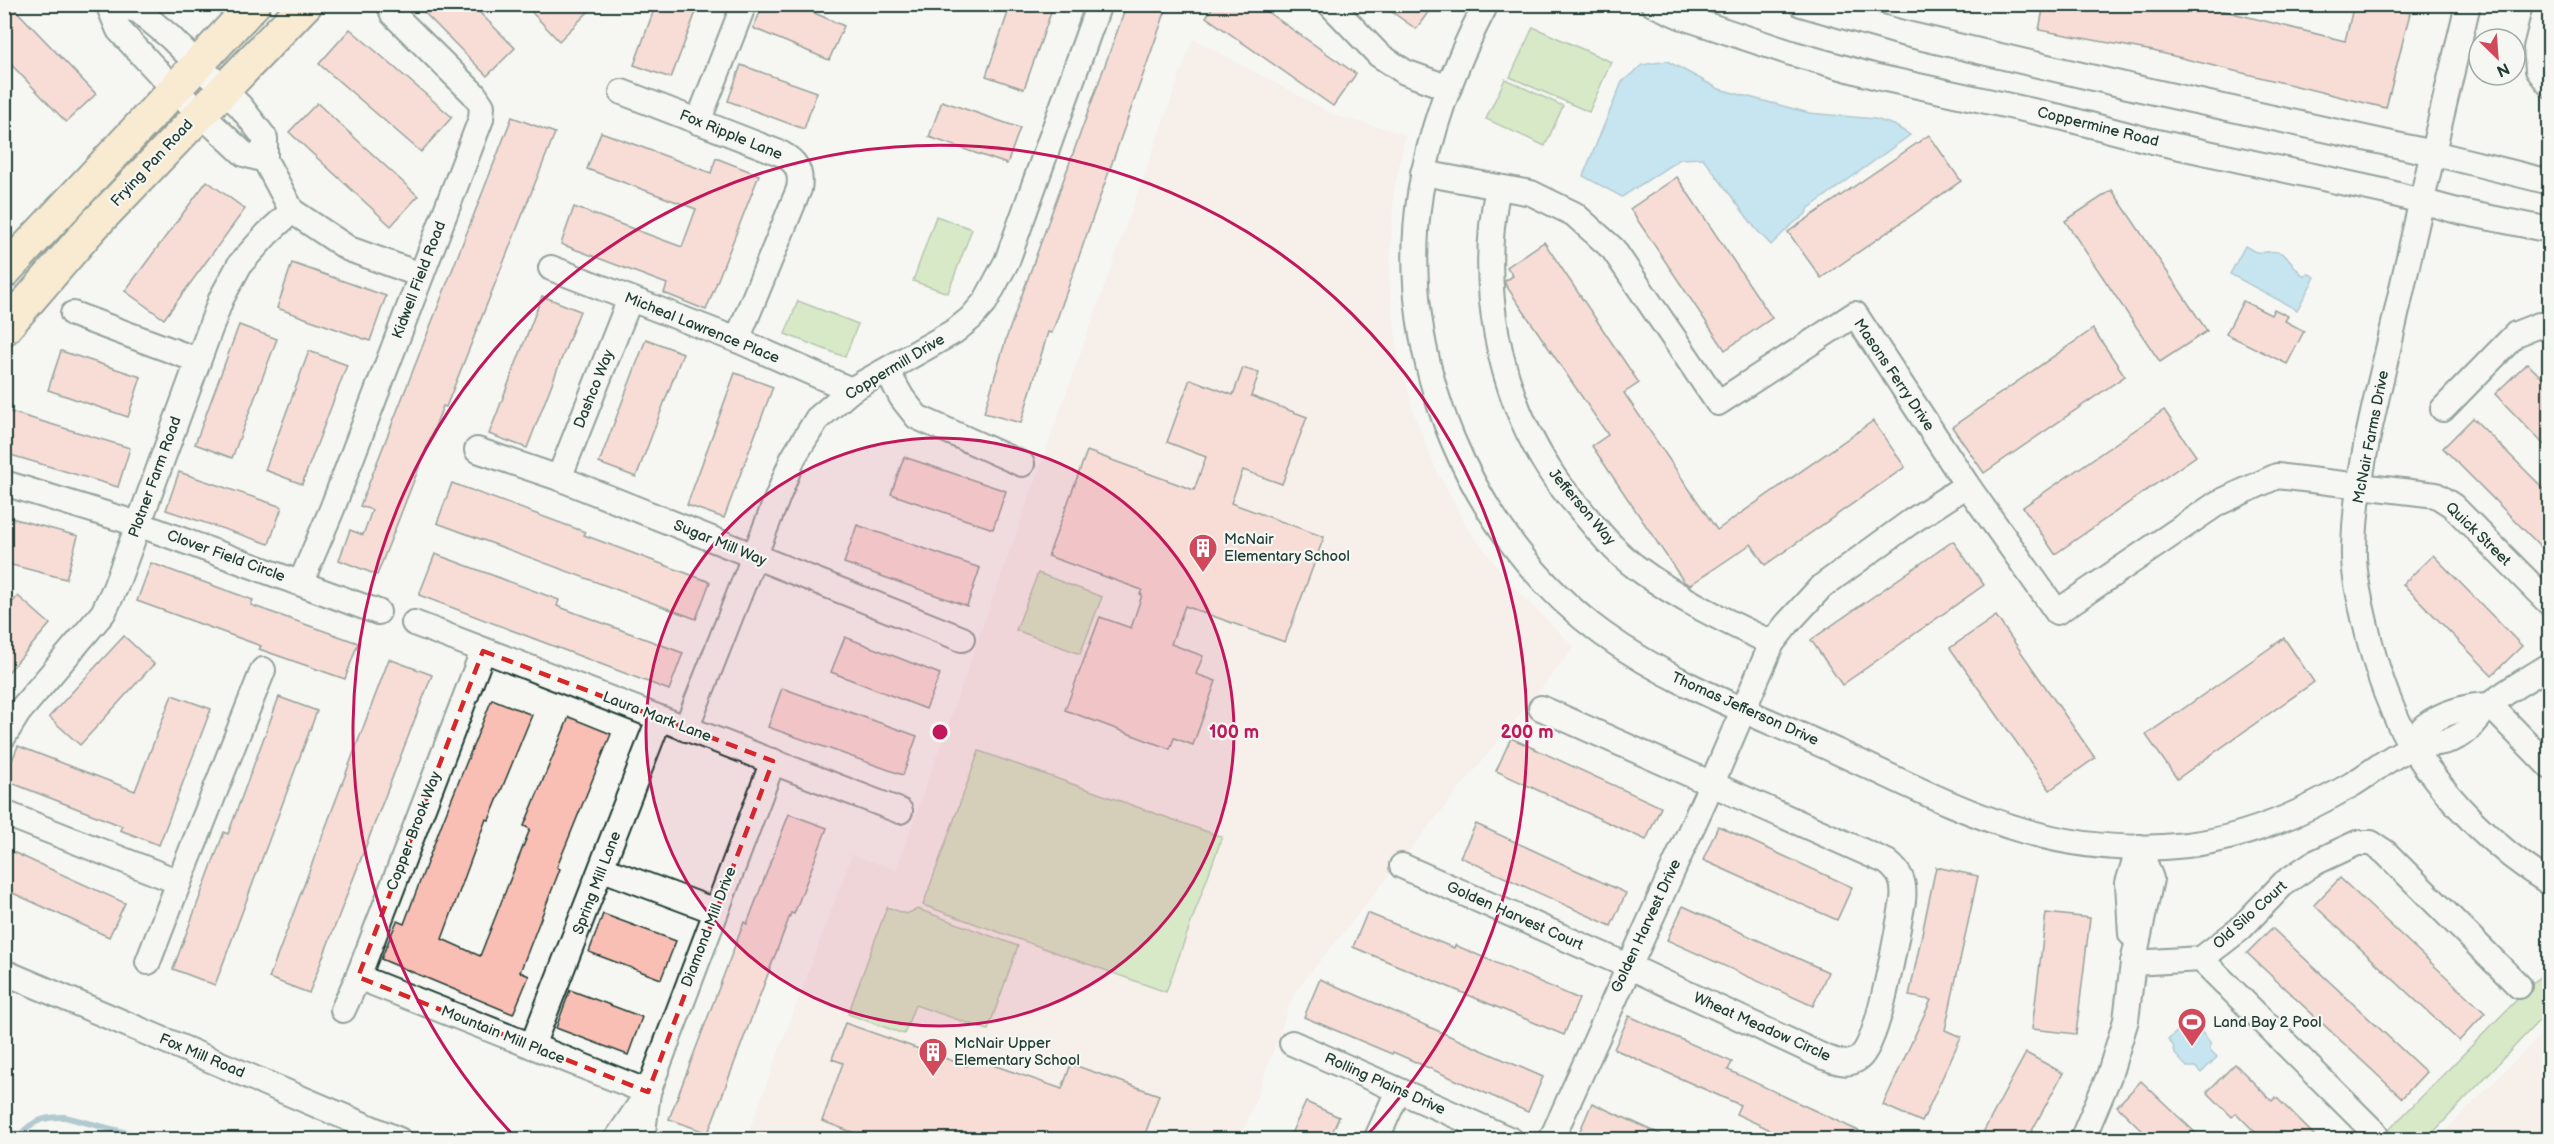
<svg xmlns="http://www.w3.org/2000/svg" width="2554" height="1144" font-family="'Balsamiq Sans',sans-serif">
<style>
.built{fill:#f7e6df}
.green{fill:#b4d994;stroke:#6a8b64;stroke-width:1.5}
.water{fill:#8cd0ee;stroke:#6095a4;stroke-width:1.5}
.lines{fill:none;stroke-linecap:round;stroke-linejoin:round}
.stream{stroke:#6095a4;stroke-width:6}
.building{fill:#fabfb4;stroke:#1f3d34;stroke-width:1.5}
.minor-casing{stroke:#1f3d34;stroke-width:28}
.major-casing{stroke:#1f3d34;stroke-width:36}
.minor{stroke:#f6f6f2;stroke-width:24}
.major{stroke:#fbddab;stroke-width:32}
.marked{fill:none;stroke:#d62828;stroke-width:4.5;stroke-dasharray:12 8;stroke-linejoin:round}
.ring{fill:none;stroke:#c2185b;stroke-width:3}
.labels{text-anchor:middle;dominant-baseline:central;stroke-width:4.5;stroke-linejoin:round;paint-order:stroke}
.street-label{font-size:15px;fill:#1f3d34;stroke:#f6f6f2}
.poi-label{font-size:15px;fill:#1f3d34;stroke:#f6f6f2;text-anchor:start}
.centre{fill:#c2185b;stroke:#f6f6f2;stroke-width:3}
.ring-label{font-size:18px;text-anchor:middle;font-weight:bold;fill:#c2185b;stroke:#f6f6f2;stroke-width:4.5;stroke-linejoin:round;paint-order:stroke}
</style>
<rect width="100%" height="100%" fill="#f6f6f2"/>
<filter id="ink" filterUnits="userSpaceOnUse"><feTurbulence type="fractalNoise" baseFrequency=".0167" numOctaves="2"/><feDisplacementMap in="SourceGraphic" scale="12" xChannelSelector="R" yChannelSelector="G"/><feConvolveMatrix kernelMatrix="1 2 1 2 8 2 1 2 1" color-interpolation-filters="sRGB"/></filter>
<g filter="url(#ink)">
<g class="built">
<path d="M 1193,39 L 1336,116 L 1405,134 L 1393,196 L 1389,278 L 1397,350 L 1413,411 L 1435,468 L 1468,529 L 1511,585 L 1574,647 L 1294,993 L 1241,1139 L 746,1140 L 852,855 L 896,870 Z"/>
<path d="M 2549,1027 L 2549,1139 L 2437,1139 Z"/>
</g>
<g class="green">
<path d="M 1533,27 L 1611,62 L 1589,112 L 1510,77 Z"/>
<path d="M 1505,79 L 1563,106 L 1545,146 L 1486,119 Z"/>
<path d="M 936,216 L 972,229 L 948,293 L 913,281 Z"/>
<path d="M 798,301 L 858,324 L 845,357 L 785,334 Z"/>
<path d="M 1038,573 L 1102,597 L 1080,654 L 1016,630 Z"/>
<path d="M 979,751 L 1222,837 L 1166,992 L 923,905 Z"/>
<path d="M 887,907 L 906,914 L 918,909 L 1018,946 L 988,1030 L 915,1005 L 904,1034 L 848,1014 Z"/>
<path d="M 2549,967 L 2549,1010 L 2427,1139 L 2379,1140 Z"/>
</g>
<g class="water">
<path d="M 1667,61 L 1719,89 L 1809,113 L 1875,119 L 1894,125 L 1910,135 L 1809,208 L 1805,215 L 1790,226 L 1771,245 L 1755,228 L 1703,158 L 1680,159 L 1622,197 L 1583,176 L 1622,82 L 1642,65 Z"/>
<path d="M 2245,246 C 2248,247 2254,252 2257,252 C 2266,254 2272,249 2281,253 C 2295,261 2293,270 2305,276 L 2307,273 L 2315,277 L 2297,310 L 2230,274 Z"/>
<path d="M 2185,1024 L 2190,1030 L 2199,1029 L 2210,1042 L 2210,1050 L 2217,1057 L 2201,1073 L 2195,1067 L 2187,1067 L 2175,1054 L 2173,1045 L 2168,1040 Z"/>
</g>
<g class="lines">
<path class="stream" d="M 17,1140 C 28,1122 44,1116 65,1117 L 150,1139 L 192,1138"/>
</g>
<g class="building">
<path d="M 4,4 L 10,4 L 96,94 L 66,122 L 4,57 Z"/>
<path d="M 416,4 L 471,4 L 515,48 L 487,76 Z"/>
<path d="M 524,4 L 596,4 L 559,41 Z"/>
<path d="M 656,4 L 699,4 L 671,78 L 634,65 Z"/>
<path d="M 764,4 L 794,4 L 844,26 L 829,60 L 753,28 Z"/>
<path d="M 1011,4 L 1054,4 L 1024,89 L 986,76 Z"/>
<path d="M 1127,4 L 1168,4 L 1052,333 L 1048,332 L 1021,423 L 984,413 L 1006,339 Z"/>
<path d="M 1215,4 L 1256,4 L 1356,74 L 1333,106 L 1206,17 Z"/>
<path d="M 1381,4 L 1434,4 L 1416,29 Z"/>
<path d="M 2044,4 L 2196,4 L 2345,41 L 2354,4 L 2374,4 L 2410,13 L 2386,108 L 2153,51 L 2039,30 Z"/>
<path d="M 350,29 L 452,117 L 421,152 L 319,64 Z"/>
<path d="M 741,65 L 817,92 L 804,129 L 728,101 Z"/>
<path d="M 942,101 L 1020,128 L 1007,164 L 929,137 Z"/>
<path d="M 317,103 L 418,196 L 391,226 L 289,132 Z"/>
<path d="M 512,117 L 555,133 L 446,407 L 443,406 L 377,575 L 339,560 L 350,530 L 363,535 L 372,510 L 360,506 Z"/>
<path d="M 601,132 L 711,173 L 716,158 L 759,175 L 706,310 L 664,293 L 667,284 L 561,244 L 574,207 L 682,247 L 696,209 L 587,169 Z"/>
<path d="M 1929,135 L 1961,181 L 1821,278 L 1788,232 Z"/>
<path d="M 1677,177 L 1772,318 L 1725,350 L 1630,209 Z"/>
<path d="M 207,181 L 245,209 L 164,319 L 125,291 Z"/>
<path d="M 2112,190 L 2207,331 L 2160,362 L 2065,221 Z"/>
<path d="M 1544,242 L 1639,383 L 1624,393 L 1717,530 L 1873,421 L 1905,467 L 1765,565 L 1751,544 L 1690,585 L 1684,582 L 1592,446 L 1608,435 L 1505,284 L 1505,281 L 1513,276 L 1507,267 Z"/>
<path d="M 292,263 L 386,296 L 370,341 L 277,308 Z"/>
<path d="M 542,296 L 580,311 L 527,448 L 489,434 Z"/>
<path d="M 2243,301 L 2271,315 L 2274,309 L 2288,316 L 2285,321 L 2304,331 L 2287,364 L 2226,334 Z"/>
<path d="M 239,325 L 277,339 L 232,458 L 195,444 Z"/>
<path d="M 2093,329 L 2125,376 L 1984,473 L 1952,427 Z"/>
<path d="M 646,339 L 683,353 L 636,477 L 599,463 Z"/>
<path d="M 61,351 L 141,377 L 128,417 L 48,390 Z"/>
<path d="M 309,351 L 347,365 L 302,484 L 265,470 Z"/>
<path d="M 2527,363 L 2550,386 L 2550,451 L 2495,394 Z"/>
<path d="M 1243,368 L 1259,373 L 1251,396 L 1307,417 L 1282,484 L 1243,470 L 1231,503 L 1324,537 L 1285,642 L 1185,606 L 1171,644 L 1203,656 L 1196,674 L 1216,681 L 1193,745 L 1174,738 L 1170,749 L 1065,710 L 1100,617 L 1131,628 L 1142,595 L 1140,594 L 1142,590 L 1048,556 L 1087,451 L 1194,490 L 1206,457 L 1167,442 L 1190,379 L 1233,395 Z"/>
<path d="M 735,373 L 773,387 L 724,518 L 687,505 Z"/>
<path d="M 4,410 L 130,448 L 118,487 L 4,453 Z"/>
<path d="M 2164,410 L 2196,456 L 2055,554 L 2023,507 Z"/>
<path d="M 2473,418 L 2550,495 L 2550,556 L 2443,448 Z"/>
<path d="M 904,457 L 1006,491 L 993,529 L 891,494 Z"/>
<path d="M 179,472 L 282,507 L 269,544 L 166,510 Z"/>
<path d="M 452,483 L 585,532 L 584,535 L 710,582 L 696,619 L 437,523 Z"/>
<path d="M 4,516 L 78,536 L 66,579 L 4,563 Z"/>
<path d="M 857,525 L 980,568 L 967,606 L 844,563 Z"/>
<path d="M 1953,541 L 1984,585 L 1842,685 L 1811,640 Z"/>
<path d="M 435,554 L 559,600 L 557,606 L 683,653 L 669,690 L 419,595 Z"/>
<path d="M 2433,555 L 2522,646 L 2492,675 L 2403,584 Z"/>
<path d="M 151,563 L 253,600 L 251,605 L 358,643 L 345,679 L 259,649 L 261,646 L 137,601 Z"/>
<path d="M 18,596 L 50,624 L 4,677 L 4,612 Z"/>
<path d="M 1996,616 L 2095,758 L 2050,790 L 1950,648 Z"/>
<path d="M 124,636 L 154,664 L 80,745 L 49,717 Z"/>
<path d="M 845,637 L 940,674 L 926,709 L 831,672 Z"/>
<path d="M 2284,638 L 2314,682 L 2177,779 L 2146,735 Z"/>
<path d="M 389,659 L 432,675 L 309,993 L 269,978 Z"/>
<path d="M 782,688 L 917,736 L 903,775 L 768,727 Z"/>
<path d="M 172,695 L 211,709 L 159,845 L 120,830 L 122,826 L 4,780 L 18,746 L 135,791 Z"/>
<path d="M 279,697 L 317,711 L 215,985 L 173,969 L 224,832 L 228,834 Z"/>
<path d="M 492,699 L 532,715 L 489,820 L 486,819 L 442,939 L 480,956 L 530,829 L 524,826 L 569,717 L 611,734 L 557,867 L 560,869 L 520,972 L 529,976 L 513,1014 L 381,959 L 397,921 L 404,924 L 442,823 Z"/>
<path d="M 1511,738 L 1661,807 L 1646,840 L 1496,771 Z"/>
<path d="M 789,814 L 827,828 L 794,914 L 791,913 L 708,1133 L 669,1119 L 744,922 L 747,924 Z"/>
<path d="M 1476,824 L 1626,893 L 1611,926 L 1460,857 Z"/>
<path d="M 1718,826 L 1852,887 L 1837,920 L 1703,860 Z"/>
<path d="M 4,848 L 125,903 L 109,937 L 4,889 Z"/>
<path d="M 1936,867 L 1978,876 L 1945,1030 L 1961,1037 L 1922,1122 L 1883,1105 L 1931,1000 L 1909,996 Z"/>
<path d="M 2340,878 L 2485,1013 L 2459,1041 L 2314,905 Z"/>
<path d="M 1683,906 L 1828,972 L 1813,1006 L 1667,940 Z"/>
<path d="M 1367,913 L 1454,948 L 1455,945 L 1579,999 L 1564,1035 L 1353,947 Z"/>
<path d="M 2046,913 L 2090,918 L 2076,1034 L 2032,1029 Z"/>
<path d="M 603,914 L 676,941 L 661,979 L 589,952 Z"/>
<path d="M 2272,928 L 2426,1072 L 2402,1098 L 2247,953 Z"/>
<path d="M 1320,979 L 1543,1077 L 1528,1112 L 1393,1052 L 1392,1054 L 1304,1017 Z"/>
<path d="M 570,990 L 642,1017 L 628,1055 L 556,1028 Z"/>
<path d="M 1629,1016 L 1732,1062 L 1728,1070 L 1878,1140 L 1792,1140 L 1736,1114 L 1740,1105 L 1614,1049 Z"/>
<path d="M 845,1023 L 967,1066 L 970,1057 L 1062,1089 L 1071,1064 L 1159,1095 L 1143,1140 L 874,1140 L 822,1121 L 843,1063 L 832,1059 Z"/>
<path d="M 2026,1053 L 2063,1073 L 2027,1140 L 1979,1140 Z"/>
<path d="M 2235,1064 L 2272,1101 L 2276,1097 L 2319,1140 L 2263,1140 L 2236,1113 L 2232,1117 L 2207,1092 Z"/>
<path d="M 2141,1081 L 2203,1140 L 2152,1140 L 2117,1106 Z"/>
<path d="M 1306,1102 L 1339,1117 L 1329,1140 L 1288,1140 Z"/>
<path d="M 1592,1103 L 1673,1140 L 1576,1140 Z"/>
</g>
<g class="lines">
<g class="minor-casing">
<g id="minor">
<path d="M 108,4 L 119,30 L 174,89 L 244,154 L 265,160"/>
<path d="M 115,4 L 139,11 L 170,37 L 241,107 L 265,138 L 265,160 L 292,211 L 349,249 L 421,275"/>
<path d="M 1330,4 L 1379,55 L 1405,72 L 1449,88"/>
<path d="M 1486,4 C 1455,64 1430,128 1420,194 C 1395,358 1470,536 1603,634 C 1675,686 1758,715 1838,752 C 1957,807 2050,861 2187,845 C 2245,838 2301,814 2351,785 C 2370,774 2390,756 2411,748 C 2426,742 2443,746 2461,735 C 2474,727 2480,714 2491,704 C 2508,689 2531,678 2550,665"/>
<path d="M 1653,4 L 1680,16 L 1791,53 L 1877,77 L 2060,117 L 2148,140 L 2387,192 L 2461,212 L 2550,230"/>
<path d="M 1801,4 L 1902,33 L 2141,89 L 2433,153 L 2550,182"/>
<path d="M 2468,4 C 2443,108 2419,211 2396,315 C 2379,391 2356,468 2354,547 C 2353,570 2359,596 2364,618 C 2374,662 2388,710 2413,748 C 2448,801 2496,850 2550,883"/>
<path d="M 2547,4 L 2536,48 L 2538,70 L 2550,85"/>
<path d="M 622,92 L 782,154 C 797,162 802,172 799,189 L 737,340"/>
<path d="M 698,122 L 744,4"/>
<path d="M 1423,173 L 1531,193 L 1574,214 L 1613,249 L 1718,403 L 1855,314 L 1967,485 L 2057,612 L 2218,503 L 2277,476 L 2436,495 L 2453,506 L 2550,604"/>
<path d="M 1498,187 C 1478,284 1497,391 1552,474 C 1560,487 1571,498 1580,509 C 1597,530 1616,553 1637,568 C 1679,599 1725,621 1772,643"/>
<path d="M 551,268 L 737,340 L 851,390"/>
<path d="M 73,314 L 197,360"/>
<path d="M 887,371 L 902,398 L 917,417 L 1022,464"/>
<path d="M 2443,409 L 2516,334 L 2539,325 L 2550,330"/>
<path d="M 477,450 L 559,478 L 962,639"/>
<path d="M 559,478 L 630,299"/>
<path d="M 4,483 L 138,524 L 378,612"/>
<path d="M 301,582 L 332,509 L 481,119 L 482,106 L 474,94 L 393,14 L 389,4"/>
<path d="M 414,623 L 900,811"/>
<path d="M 2490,705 L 2550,767"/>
<path d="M 686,729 L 793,458 L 817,419 L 851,390 L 955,331 L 971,318 L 985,302 L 1007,261 L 1099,4"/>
<path d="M 4,736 L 18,713 L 103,613 L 115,588 L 221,299 L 240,264 L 267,234 L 292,211"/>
<path d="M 2412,747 C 2416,741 2419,731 2425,726 C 2441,713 2469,705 2490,705"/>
<path d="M 4,813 L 179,882 L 263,670"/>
<path d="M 1402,866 L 1628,966 L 1824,1057 C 1836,1061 1848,1067 1859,1058 C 1880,1042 1897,931 1903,901 C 1905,883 1901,873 1887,862 L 1541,708"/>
<path d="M 603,869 L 715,911"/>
<path d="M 2131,934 L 2128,883 L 2139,847"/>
<path d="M 2201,959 L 2375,1133"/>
<path d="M 148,962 L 179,882"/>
<path d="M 2133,963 L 2201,959 L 2240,929 L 2284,883 L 2312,864 L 2357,843 L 2371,843 L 2385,852 L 2519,986"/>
<path d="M 4,972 L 399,1140"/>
<path d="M 358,977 L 648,1092"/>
<path d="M 343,1010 L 358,977 L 483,651"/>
<path d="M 1292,1043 L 1511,1140"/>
<path d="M 532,1046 L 659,719"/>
<path d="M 616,1140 L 645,1097"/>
<path d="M 642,1140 L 648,1092 L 773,761"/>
<path d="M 1376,1140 L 1398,1091"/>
<path d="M 1551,1140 L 1712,783 L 1772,643 L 1787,624 L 1821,587 L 1909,523 L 1967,485"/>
<path d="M 2082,1140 L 2109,1076 L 2126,1020 L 2133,963 L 2151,879 L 2139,847"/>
</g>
</g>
<g class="major-casing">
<g id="major">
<path d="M 4,272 L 254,4"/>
<path d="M 4,329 L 92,227 L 306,4"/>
</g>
</g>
<use href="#minor" class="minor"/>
<use href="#major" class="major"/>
</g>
</g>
<path d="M0 0H2554V1144H0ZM 483,651 L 773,761 L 648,1092 L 358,977 Z" fill="#f6f6f2" fill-opacity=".55" fill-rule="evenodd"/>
<path class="marked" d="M 483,651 L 773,761 L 648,1092 L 358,977 Z"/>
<circle cx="940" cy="732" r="294" fill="#c2185b" fill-opacity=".12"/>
<g class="ring">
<circle cx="940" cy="732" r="294"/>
<path d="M514 1136A587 587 0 1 1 1366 1136"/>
</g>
<defs>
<g id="building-pin" transform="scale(1.5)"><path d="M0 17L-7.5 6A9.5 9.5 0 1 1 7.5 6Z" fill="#d1495b" stroke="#f6f6f2"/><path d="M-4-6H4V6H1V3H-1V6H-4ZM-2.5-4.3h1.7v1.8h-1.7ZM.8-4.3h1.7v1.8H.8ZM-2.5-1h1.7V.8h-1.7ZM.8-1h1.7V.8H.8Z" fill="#fff"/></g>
<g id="stadium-pin" transform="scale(1.5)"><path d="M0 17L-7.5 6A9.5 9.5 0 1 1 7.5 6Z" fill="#d1495b" stroke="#f6f6f2"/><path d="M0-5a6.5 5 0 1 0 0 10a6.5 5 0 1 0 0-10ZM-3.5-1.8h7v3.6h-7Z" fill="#fff"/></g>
</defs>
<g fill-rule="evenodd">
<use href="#building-pin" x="1203" y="548"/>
<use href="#stadium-pin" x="2192" y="1022"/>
<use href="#building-pin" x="933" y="1052"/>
</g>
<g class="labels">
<g class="street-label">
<text transform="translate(2098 127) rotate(14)">Coppermine Road</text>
<text transform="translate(731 135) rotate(22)">Fox Ripple Lane</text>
<text transform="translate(152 163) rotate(-47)">Frying Pan Road</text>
<text transform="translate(419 280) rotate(-69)">Kidwell Field Road</text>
<text transform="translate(702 328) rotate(22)">Micheal Lawrence Place</text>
<text transform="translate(895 367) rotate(-31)">Coppermill Drive</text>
<text transform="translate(1894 375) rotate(56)">Masons Ferry Drive</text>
<text transform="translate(594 389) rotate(-68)">Dashco Way</text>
<text transform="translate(2371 437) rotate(-79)">McNair Farms Drive</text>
<text transform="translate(155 477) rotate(-70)">Plotner Farm Road</text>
<text transform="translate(1582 507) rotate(50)">Jefferson Way</text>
<text transform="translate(2478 534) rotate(44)">Quick Street</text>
<text transform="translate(720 543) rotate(22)">Sugar Mill Way</text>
<text transform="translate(226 556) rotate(20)">Clover Field Circle</text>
<text transform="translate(1745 709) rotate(24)">Thomas Jefferson Drive</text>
<text transform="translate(657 717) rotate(21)">Laura Mark Lane</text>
<text transform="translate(414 831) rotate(-69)">Copper Brook Way</text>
<text transform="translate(597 883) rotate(-69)">Spring Mill Lane</text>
<text transform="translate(2250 915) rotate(-42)">Old Silo Court</text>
<text transform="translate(1515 916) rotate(24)">Golden Harvest Court</text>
<text transform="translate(1646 926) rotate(-65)">Golden Harvest Drive</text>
<text transform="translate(709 927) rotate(-69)">Diamond Mill Drive</text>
<text transform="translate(1762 1027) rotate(24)">Wheat Meadow Circle</text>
<text transform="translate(503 1035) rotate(22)">Mountain Mill Place</text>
<text transform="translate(202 1056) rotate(23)">Fox Mill Road</text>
<text transform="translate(1385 1084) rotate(24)">Rolling Plains Drive</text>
</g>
<g class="poi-label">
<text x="1224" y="539">McNair<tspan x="1224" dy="17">Elementary School</tspan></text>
<text x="2213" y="1022">Land Bay 2 Pool</text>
<text x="954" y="1043">McNair Upper<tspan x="954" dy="17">Elementary School</tspan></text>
</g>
</g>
<circle cx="940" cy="732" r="9" class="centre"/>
<g class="ring-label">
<text x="1234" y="738">100 m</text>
<text x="1527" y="738">200 m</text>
</g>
<rect width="2554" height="1144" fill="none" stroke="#f6f6f2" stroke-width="24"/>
<rect x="12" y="12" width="2530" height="1120" fill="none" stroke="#1f3d34" stroke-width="2" filter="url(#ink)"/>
<g transform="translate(2497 57) rotate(155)"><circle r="28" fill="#f6f6f2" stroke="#a0aca6" stroke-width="1.5"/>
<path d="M0-4.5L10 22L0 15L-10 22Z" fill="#d1495b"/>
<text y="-9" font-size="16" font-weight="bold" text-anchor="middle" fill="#1f3d34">N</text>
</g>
</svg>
